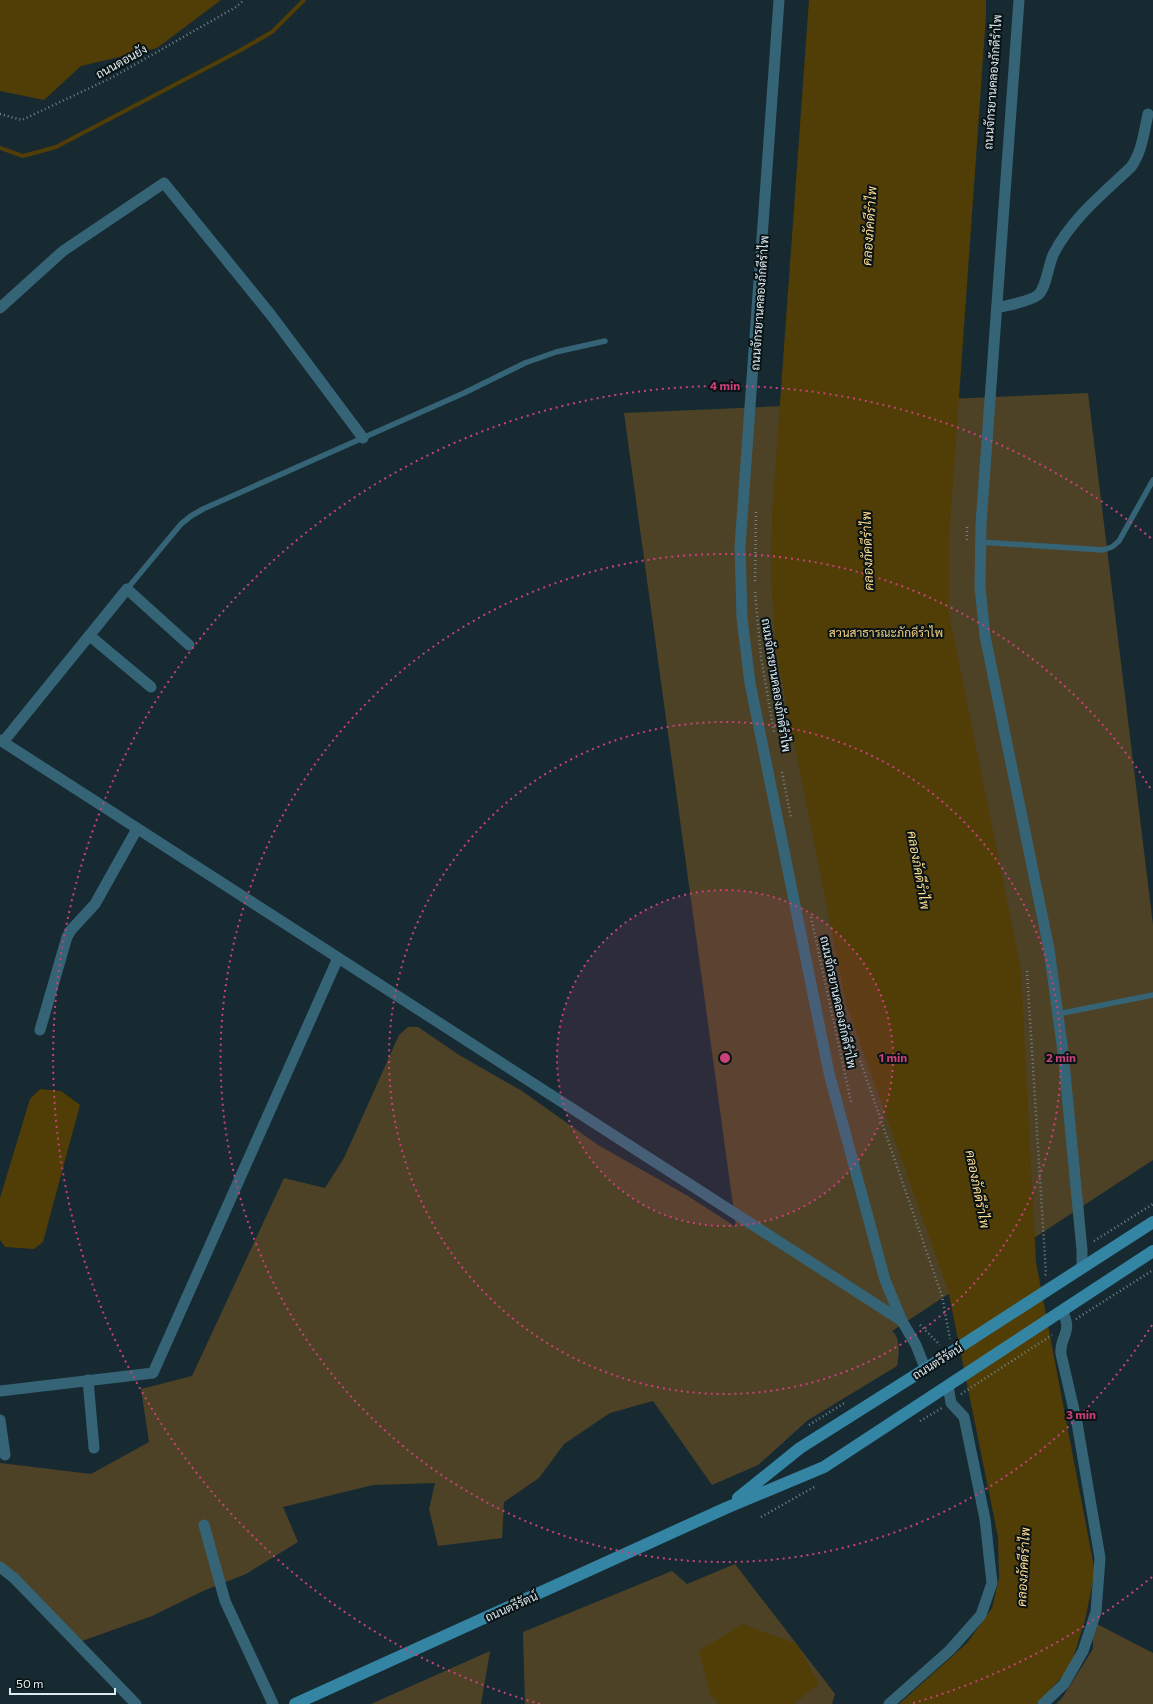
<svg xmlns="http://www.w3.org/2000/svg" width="1153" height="1704" font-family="Commissioner,Sarabun,sans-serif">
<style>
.green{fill:#4e4226}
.water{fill:#513d06}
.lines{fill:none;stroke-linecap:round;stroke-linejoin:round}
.stream{stroke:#513d06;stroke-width:4}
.path{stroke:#738389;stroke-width:2.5;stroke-dasharray:1 3;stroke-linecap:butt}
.lane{stroke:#356477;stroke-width:5.5}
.street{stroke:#356477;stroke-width:11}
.secondary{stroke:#3485a3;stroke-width:12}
.ring{fill:none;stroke:#c84279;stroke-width:2;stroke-dasharray:2 4}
.labels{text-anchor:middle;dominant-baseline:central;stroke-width:4;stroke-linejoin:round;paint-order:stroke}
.street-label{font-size:12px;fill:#dfebf0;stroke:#091215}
.park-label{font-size:12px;fill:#f1ce82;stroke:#091215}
.water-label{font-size:13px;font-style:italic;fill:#fedb8e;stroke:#091215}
.centre{fill:#c84279;stroke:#091215;stroke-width:2}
.ring-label{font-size:12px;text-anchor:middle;font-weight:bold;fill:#c84279;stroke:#091215;stroke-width:4;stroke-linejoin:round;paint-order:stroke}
</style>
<rect width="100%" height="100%" fill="#172a32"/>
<g class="green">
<path d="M 1088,393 L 1153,925 L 1153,1160 L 892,1331 C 901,1338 899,1355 897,1366 L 808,1420 L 758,1465 L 712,1485 L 653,1401 L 610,1413 L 564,1444 L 539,1478 L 504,1502 L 502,1538 L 438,1546 L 429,1509 L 435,1483 L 373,1485 L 283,1507 L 298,1542 L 246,1574 L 203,1591 L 152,1616 L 82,1641 L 0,1570 L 0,1463 L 91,1474 L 149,1442 L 141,1389 L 192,1376 L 284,1178 L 325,1188 L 344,1158 L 399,1035 L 408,1027 L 418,1027 L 459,1055 L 522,1091 L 598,1145 L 688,1196 L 736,1227 L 624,413 Z"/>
<path d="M 735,1564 L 835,1694 L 832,1704 L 525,1704 L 523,1632 L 672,1571 L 687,1584 Z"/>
<path d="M 1093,1622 L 1153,1653 L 1153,1704 L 1056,1704 L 1062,1698 L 1093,1649 Z"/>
<path d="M 490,1651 L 481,1704 L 371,1704 Z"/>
</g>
<g class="water">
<path d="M 0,0 L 221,0 L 157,48 L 81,66 L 44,100 L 0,91 Z"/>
<path d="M 809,0 L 986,0 L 986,16 L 949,539 L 949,614 L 1021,970 L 1036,1262 L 1095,1572 L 1085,1620 L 1070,1668 L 1037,1704 L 899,1704 L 967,1643 L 992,1608 L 999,1578 L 998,1537 L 948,1290 L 846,1003 L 776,651 L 771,578 L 772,514 Z"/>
<path d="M 40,1089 L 61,1091 L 80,1105 L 43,1242 L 34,1249 L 5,1247 L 0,1240 L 0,1198 L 30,1099 Z"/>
<path d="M 742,1624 L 797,1644 L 819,1684 L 793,1704 L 719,1704 L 711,1696 L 699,1651 Z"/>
</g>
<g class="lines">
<path class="stream" d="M 0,148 L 23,156 L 56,147 L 239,51 L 272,32 L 304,0"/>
<g class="path">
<path d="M 0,114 L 22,120 L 113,77 L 236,7 L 244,0"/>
<path d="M 967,540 L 967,525"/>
<path d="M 755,581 L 756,512"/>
<path d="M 755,592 L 761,657 L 774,732"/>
<path d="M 782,772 L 791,818"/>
<path d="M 811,917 L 851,1102"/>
<path d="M 1027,971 L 1046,1274 L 1045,1275"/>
<path d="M 842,1008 L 942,1296 L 950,1339"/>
<path d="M 1094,1241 L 1153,1204"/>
<path d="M 1076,1319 L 1153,1270"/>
<path d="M 920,1325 L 940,1345"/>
<path d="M 961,1394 L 1052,1335"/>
<path d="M 920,1421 L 942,1408"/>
<path d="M 809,1425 L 846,1402"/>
<path d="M 761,1517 L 816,1486"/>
</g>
<g class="lane">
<path d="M 980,542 L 1103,550 L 1112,547 L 1119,541 L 1153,480"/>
<path d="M 127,589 L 181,524 L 191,516 L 203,509 L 464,393 L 525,363 L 556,352 L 605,341"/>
<path d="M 1058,1014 L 1153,995"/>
</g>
<g class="street">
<path d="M 779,0 L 740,547 L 742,618 L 750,683 L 829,1073 L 885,1280 L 902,1321"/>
<path d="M 1019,0 L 981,524 L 980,587 L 985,636 L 1049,949 L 1063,1052 L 1082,1250 L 1082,1268"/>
<path d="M 0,308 L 63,251 L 164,183 L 271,315 L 363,438"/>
<path d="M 997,308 C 1008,305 1029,302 1038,295 C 1047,287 1048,264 1054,253 C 1072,218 1104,193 1131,167 C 1142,152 1144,132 1148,114"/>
<path d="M 90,636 L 151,687"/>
<path d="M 0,740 L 902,1321 L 916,1345 L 925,1368"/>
<path d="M 3,742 L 127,589 L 189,645"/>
<path d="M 40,1030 L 67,937 L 71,930 L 95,904 L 137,829"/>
<path d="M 88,1380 L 94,1448"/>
<path d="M 0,1391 L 153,1373 L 338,958"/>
<path d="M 0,1420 L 5,1455"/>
<path d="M 204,1525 L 225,1601 L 273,1704"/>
<path d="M 0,1567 L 14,1578 L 136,1704"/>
<path d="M 889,1704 L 950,1650 L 981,1615 L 992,1583 L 985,1519 L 964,1417 L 951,1403 L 948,1386"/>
<path d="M 1043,1704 L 1064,1684 L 1083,1651 L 1096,1612 L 1100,1558 L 1077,1423 L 1061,1354 C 1059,1336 1074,1333 1062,1311"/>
</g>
<g class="secondary">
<path d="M 738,1498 L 800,1448 L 944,1357 L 1153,1222"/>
<path d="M 295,1704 L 726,1508 L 824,1467 L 1153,1251"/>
</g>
</g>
<circle cx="725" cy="1058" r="168" fill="#c84279" fill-opacity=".12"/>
<g class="ring">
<circle cx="725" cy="1058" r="168"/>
<circle cx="725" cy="1058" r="336"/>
<path d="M1152 1325A504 504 0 1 1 1152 791"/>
<path d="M1152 1577A672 672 0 0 1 910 1704M540 1704A672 672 0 1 1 1152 539"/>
</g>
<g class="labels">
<g class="street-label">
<text transform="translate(121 61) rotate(-29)">ถนนดอนยัง</text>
<text transform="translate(992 82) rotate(-86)">ถนนจักรยานคลองภักดีรำไพ</text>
<text transform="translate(759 303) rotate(-86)">ถนนจักรยานคลองภักดีรำไพ</text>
<text transform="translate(777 685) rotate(81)">ถนนจักรยานคลองภักดีรำไพ</text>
<text transform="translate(839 1002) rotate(78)">ถนนจักรยานคลองภักดีรำไพ</text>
<text transform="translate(937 1361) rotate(-32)">ถนนตรีรัตน์</text>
<text transform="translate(511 1606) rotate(-24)">ถนนตรีรัตน์</text>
</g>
<g class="park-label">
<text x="886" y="632">สวนสาธารณะภักดีรำไพ</text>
</g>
<g class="water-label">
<text transform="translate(869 226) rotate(-86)">คลองภัคดีรำไพ</text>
<text transform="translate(867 551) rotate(-92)">คลองภัคดีรำไพ</text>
<text transform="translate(919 870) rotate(80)">คลองภัคดีรำไพ</text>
<text transform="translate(978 1189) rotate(79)">คลองภัคดีรำไพ</text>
<text transform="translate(1023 1567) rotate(-87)">คลองภัคดีรำไพ</text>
</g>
</g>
<circle cx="725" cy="1058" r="6" class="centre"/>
<g class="ring-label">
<text x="725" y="390">4 min</text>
<text x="893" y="1062">1 min</text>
<text x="1061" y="1062">2 min</text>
<text x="1081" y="1419">3 min</text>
</g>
<path d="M10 1688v6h105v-6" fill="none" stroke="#dfebf0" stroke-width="2"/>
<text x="16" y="1688" font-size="12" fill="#dfebf0" stroke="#091215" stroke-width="3" paint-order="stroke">50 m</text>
</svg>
